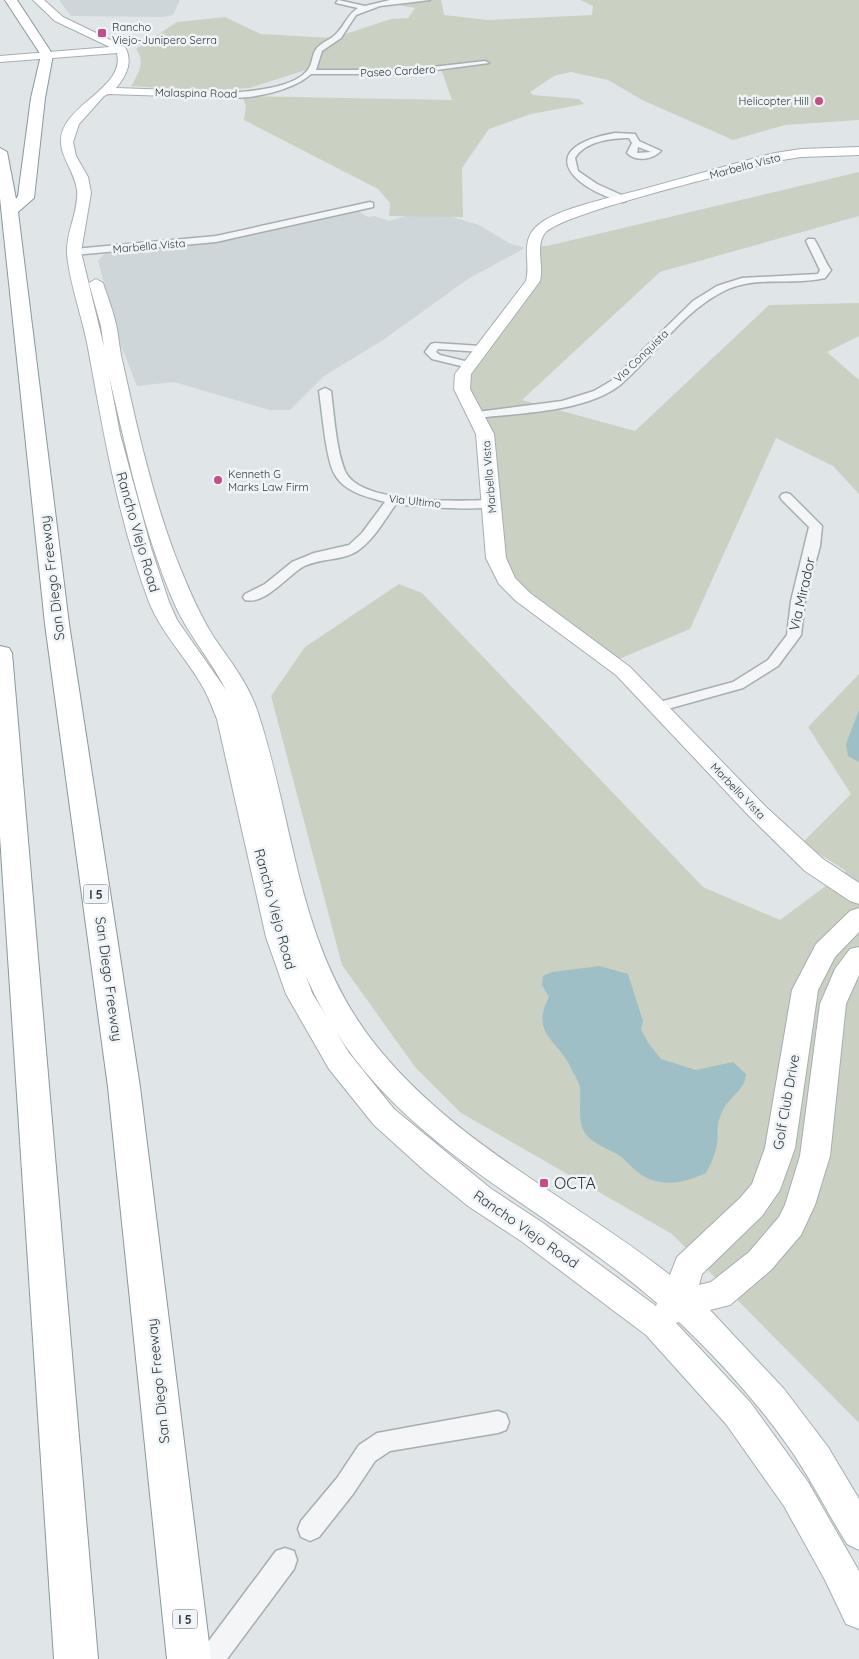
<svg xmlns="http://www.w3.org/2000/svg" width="859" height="1659" font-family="Quicksand,sans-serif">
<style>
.built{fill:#ced6da}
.green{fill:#cbd1c2}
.water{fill:#9ebfc5}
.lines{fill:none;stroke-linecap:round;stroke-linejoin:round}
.street-casing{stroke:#a6aeb2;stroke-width:3}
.secondary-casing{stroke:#a6aeb2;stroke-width:2}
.highway-casing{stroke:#89989d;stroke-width:2}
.street{fill:#f3f5f7;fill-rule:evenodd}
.secondary{fill:#fff;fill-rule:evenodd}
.highway{fill:#fff;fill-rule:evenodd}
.poi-dot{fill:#c44e89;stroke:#f0f4f6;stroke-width:2}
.labels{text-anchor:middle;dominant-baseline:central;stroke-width:5;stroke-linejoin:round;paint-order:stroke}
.far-poi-label{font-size:11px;fill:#2a383e;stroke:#f0f4f6;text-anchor:start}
.far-street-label{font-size:11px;fill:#2a383e;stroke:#f0f4f6}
.shield{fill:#f0f4f6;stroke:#657075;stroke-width:1}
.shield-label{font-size:12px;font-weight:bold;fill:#2a383e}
.street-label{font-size:14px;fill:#2a383e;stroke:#f0f4f6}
.near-poi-label{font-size:16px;fill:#2a383e;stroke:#f0f4f6;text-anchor:start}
</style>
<rect width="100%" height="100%" fill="#e0e6e8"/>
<g class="built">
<path d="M 59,0 L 180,0 L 173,15 L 164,17 L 71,16 Z"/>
<path d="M 356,210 L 368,217 L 375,216 L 389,221 L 409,215 L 449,216 L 479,225 L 509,243 L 525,248 L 468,279 L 383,340 L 324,376 L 290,410 L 270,410 L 174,382 L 137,386 L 120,343 L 98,261 L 104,254 L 171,248 L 233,238 Z"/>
</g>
<g class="green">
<path d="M 400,0 L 441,0 L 444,15 L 488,20 L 592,15 L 593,6 L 580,0 L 859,0 L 859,120 L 785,125 L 733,140 L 642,100 L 608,80 L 571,72 L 554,76 L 530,92 L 533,95 L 579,99 L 584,104 L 531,114 L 489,129 L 462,168 L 463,217 L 389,216 L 390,203 L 378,189 L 244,120 L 246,106 L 242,96 L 452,100 L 440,66 L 339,72 L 306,70 L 249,88 L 199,91 L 131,86 C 138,74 146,62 136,49 L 177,22 L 225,17 L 261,34 L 333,38 L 391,19 L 408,18 L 415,8 L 397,5 Z"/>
<path d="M 859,172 L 859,216 L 660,272 L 522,400 L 635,431 L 769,305 L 859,303 L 859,336 L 827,352 L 859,380 L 859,494 L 833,466 L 776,438 L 690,629 L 612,662 L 506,580 L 485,434 L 462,383 L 533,281 L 533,246 L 547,246 Z"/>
<path d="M 399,584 L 422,593 L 703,887 L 780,920 L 846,871 L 802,843 L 851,794 L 808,727 L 859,674 L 859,1423 L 672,1234 L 461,1113 L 415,1067 L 342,965 L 271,696 L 305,647 Z"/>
</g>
<g class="water">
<path d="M 859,710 L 859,762 L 848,756 L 846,744 Z"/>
<path d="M 600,966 L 628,974 L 643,1021 L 641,1030 L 649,1044 L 661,1059 L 696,1070 L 733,1062 L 746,1074 C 746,1089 729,1097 723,1110 C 715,1126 719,1128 717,1144 C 715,1155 711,1164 706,1173 C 684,1183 662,1188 640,1174 C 632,1168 626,1160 617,1154 C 605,1147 590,1143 583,1130 C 578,1119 581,1101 580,1088 C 579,1082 575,1076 572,1070 C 560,1041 529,1034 549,997 L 542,985 L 543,976 L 552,972 Z"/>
</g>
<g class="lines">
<g class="street-casing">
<g id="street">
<path d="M 338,0 L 365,6 L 390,0 L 430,0 L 380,6 L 356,15 L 341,38 L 322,51 L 316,70 L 406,70 L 485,61 L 489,63 L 406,74 L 311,74 C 294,90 251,100 228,97 L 228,93 L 231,93 C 251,91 300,88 310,66 C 313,60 312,54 317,48 C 322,42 330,40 336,34 C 345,25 347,15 358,8 L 336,3 Z"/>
<path d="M 615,133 L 635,134 L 639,141 L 661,151 C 652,160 636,162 627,153 L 632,143 L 629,138 L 625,138 C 607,139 585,142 575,158 L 578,171 L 597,184 L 626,197 L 626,201 L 623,202 C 567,186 536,147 615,133 ZM 638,147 L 651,152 L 637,153 Z"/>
<path d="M 370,202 L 373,203 L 373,207 L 216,242 L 74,255 L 69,252 L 74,249 L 216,236 Z"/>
<path d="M 808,239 L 814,239 C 820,248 826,264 831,270 L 825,278 C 792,286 755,275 724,291 C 682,312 655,355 620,385 C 586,412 519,413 477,418 L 471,415 L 477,412 L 562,401 L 594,391 L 611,381 L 693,301 L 717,286 L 742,278 L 818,274 L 820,270 L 806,241 Z"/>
<path d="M 435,343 L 481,346 L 486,349 L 481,352 L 438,349 L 436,352 L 440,355 L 473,363 L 473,367 L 469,368 L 432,359 L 425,352 L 431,344 Z"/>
<path d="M 325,388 L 331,391 C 334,414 336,449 345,471 C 360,505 459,501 491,500 L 497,504 C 489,513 412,506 396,504 C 385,519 375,538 360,549 C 344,562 319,557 301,568 C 286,578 264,605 245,600 L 243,597 L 245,594 L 265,584 L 292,562 L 314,553 L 349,545 L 362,533 L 385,502 C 367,497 345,492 335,475 C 326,461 322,410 319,391 Z"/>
<path d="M 786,493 L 790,494 L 822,526 L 820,546 L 805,601 L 801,635 L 778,666 L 743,688 L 657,712 L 652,710 L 650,707 L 652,704 L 733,682 L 768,660 L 787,635 L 791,601 L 809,527 L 782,500 L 780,497 L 782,494 Z"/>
<path d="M 498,1411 L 506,1414 L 509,1422 L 506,1430 L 498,1433 L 390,1451 L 375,1461 L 353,1494 L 319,1537 L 310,1541 L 301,1537 L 298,1529 L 301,1521 L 337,1478 L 359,1445 L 377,1433 Z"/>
<path d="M 285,1548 L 294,1551 L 297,1560 L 294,1569 L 227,1659 L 198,1659 L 202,1650 L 276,1551 Z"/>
</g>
</g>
<g class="secondary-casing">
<g id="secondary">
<path d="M 33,0 L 44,0 L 63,17 L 125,47 C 133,62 127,75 116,88 L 231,92 L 237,95 L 231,98 L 108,94 L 104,96 L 79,124 L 73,142 L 76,156 L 88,177 L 91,193 L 81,252 L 104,347 L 101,326 L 89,283 L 96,279 L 103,283 C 108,298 114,313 117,329 C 119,341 120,353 123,364 C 137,428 152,494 175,555 C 186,583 197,610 213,636 C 230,661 249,684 258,713 C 296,829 297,949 378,1048 C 458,1146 573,1199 670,1275 L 677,1257 L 740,1198 L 752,1184 L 765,1148 L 792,990 L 816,944 L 850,911 L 859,908 L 859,932 L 835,957 L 818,990 L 795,1148 L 780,1190 L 762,1216 L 702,1274 L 699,1285 L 711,1282 L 749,1252 L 779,1217 L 785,1205 L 800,1156 L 820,1004 L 835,969 L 850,949 L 859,947 L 859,975 L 846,1004 L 830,1156 L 815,1205 L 801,1235 L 771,1270 L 730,1305 L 710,1310 L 784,1389 L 828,1447 L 859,1499 L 859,1550 L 847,1544 C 827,1512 810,1477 788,1446 C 756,1401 719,1360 679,1322 L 676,1323 L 750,1402 L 808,1482 L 859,1571 L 859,1629 L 846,1624 L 825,1580 L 784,1506 L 726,1424 L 646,1335 L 521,1241 L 468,1206 L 426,1172 L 374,1125 L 329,1069 L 286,994 L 266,937 L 217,719 C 213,710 210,700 205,691 C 189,660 162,635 149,602 C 119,522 104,436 89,353 C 84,321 69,283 67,253 C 66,232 79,211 77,190 C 75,173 63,161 61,144 C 58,105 126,90 117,53 L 0,62 L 0,56 L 110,47 L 55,21 ZM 109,376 C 127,451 142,527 172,598 C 185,631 210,658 226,690 L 177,620 L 169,602 L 151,548 L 120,434 ZM 306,976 C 378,1141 531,1194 657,1303 L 656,1306 L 543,1223 L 490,1188 L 394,1109 L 349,1053 L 312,993 Z"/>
<path d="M 859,147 L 859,155 L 801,157 L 776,161 C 740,171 561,213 545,233 C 535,246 544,266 540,281 L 471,374 L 470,389 L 494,434 L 506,558 L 515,578 L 530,593 L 630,667 L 766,807 L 823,859 L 859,883 L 859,904 L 850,901 L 805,871 L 750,817 L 616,675 L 516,601 L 499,584 L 486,558 L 476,434 L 454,389 L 455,374 L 526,281 C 531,262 520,242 536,227 C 554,209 610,198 636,191 C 682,179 728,165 775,153 L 801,149 Z"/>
</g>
</g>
<g class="highway-casing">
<g id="highway">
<path d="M 5,0 L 17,0 L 53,55 L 45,98 L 34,198 L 18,212 L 69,624 L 140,1087 L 211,1659 L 167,1659 L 108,1087 L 45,624 L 0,198 L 0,148 L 7,152 L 16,199 L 18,196 L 31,98 L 41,55 Z"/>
<path d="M 0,646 L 9,648 L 12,653 L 98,1659 L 54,1659 L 0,836 Z"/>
</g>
</g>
<use href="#street" class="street"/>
<use href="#secondary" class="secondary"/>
<use href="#highway" class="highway"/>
</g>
<g class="poi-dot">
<rect x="97" y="28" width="10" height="10" rx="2.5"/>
<circle cx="819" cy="101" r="5"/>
<circle cx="218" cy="480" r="5"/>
<rect x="539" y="1178" width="10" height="10" rx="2.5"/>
</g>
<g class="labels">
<g class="far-poi-label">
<text x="112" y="27">Rancho<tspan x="112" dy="13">Viejo-Junipero Serra</tspan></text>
<text x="809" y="101" text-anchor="end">Helicopter Hill</text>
<text x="228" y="474">Kenneth G<tspan x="228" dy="13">Marks Law Firm</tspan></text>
</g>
<g class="far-street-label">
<text transform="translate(398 71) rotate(-3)">Paseo Cardero</text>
<text transform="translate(196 93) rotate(1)">Malaspina Road</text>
<text transform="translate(745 166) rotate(-15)">Marbella Vista</text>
<text transform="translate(149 246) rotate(-5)">Marbella Vista</text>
<text transform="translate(641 356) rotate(-44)">Via Conquista</text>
<text transform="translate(489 477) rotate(-95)">Marbella Vista</text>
<text transform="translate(415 501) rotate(6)">Via Ultimo</text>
<text transform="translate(738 791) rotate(46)">Marbella Vista</text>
</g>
<g class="shield">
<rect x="83.5" y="884.5" width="25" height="19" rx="4"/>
<rect x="172.5" y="1609.5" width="25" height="19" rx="4"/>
</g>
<g class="shield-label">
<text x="96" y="894">I 5</text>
<text x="185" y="1619">I 5</text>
</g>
<g class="street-label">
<text transform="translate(138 532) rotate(74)">Rancho Viejo Road</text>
<text transform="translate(52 578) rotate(-97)">San Diego Freeway</text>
<text transform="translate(802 594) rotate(-77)">Via Mirador</text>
<text transform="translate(275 909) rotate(75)">Rancho Viejo Road</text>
<text transform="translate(109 979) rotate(82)">San Diego Freeway</text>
<text transform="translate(786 1102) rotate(-80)">Golf Club Drive</text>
<text transform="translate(526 1229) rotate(35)">Rancho Viejo Road</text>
<text transform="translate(158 1381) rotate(-96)">San Diego Freeway</text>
</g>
<g class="near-poi-label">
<text x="554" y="1183">OCTA</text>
</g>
</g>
</svg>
